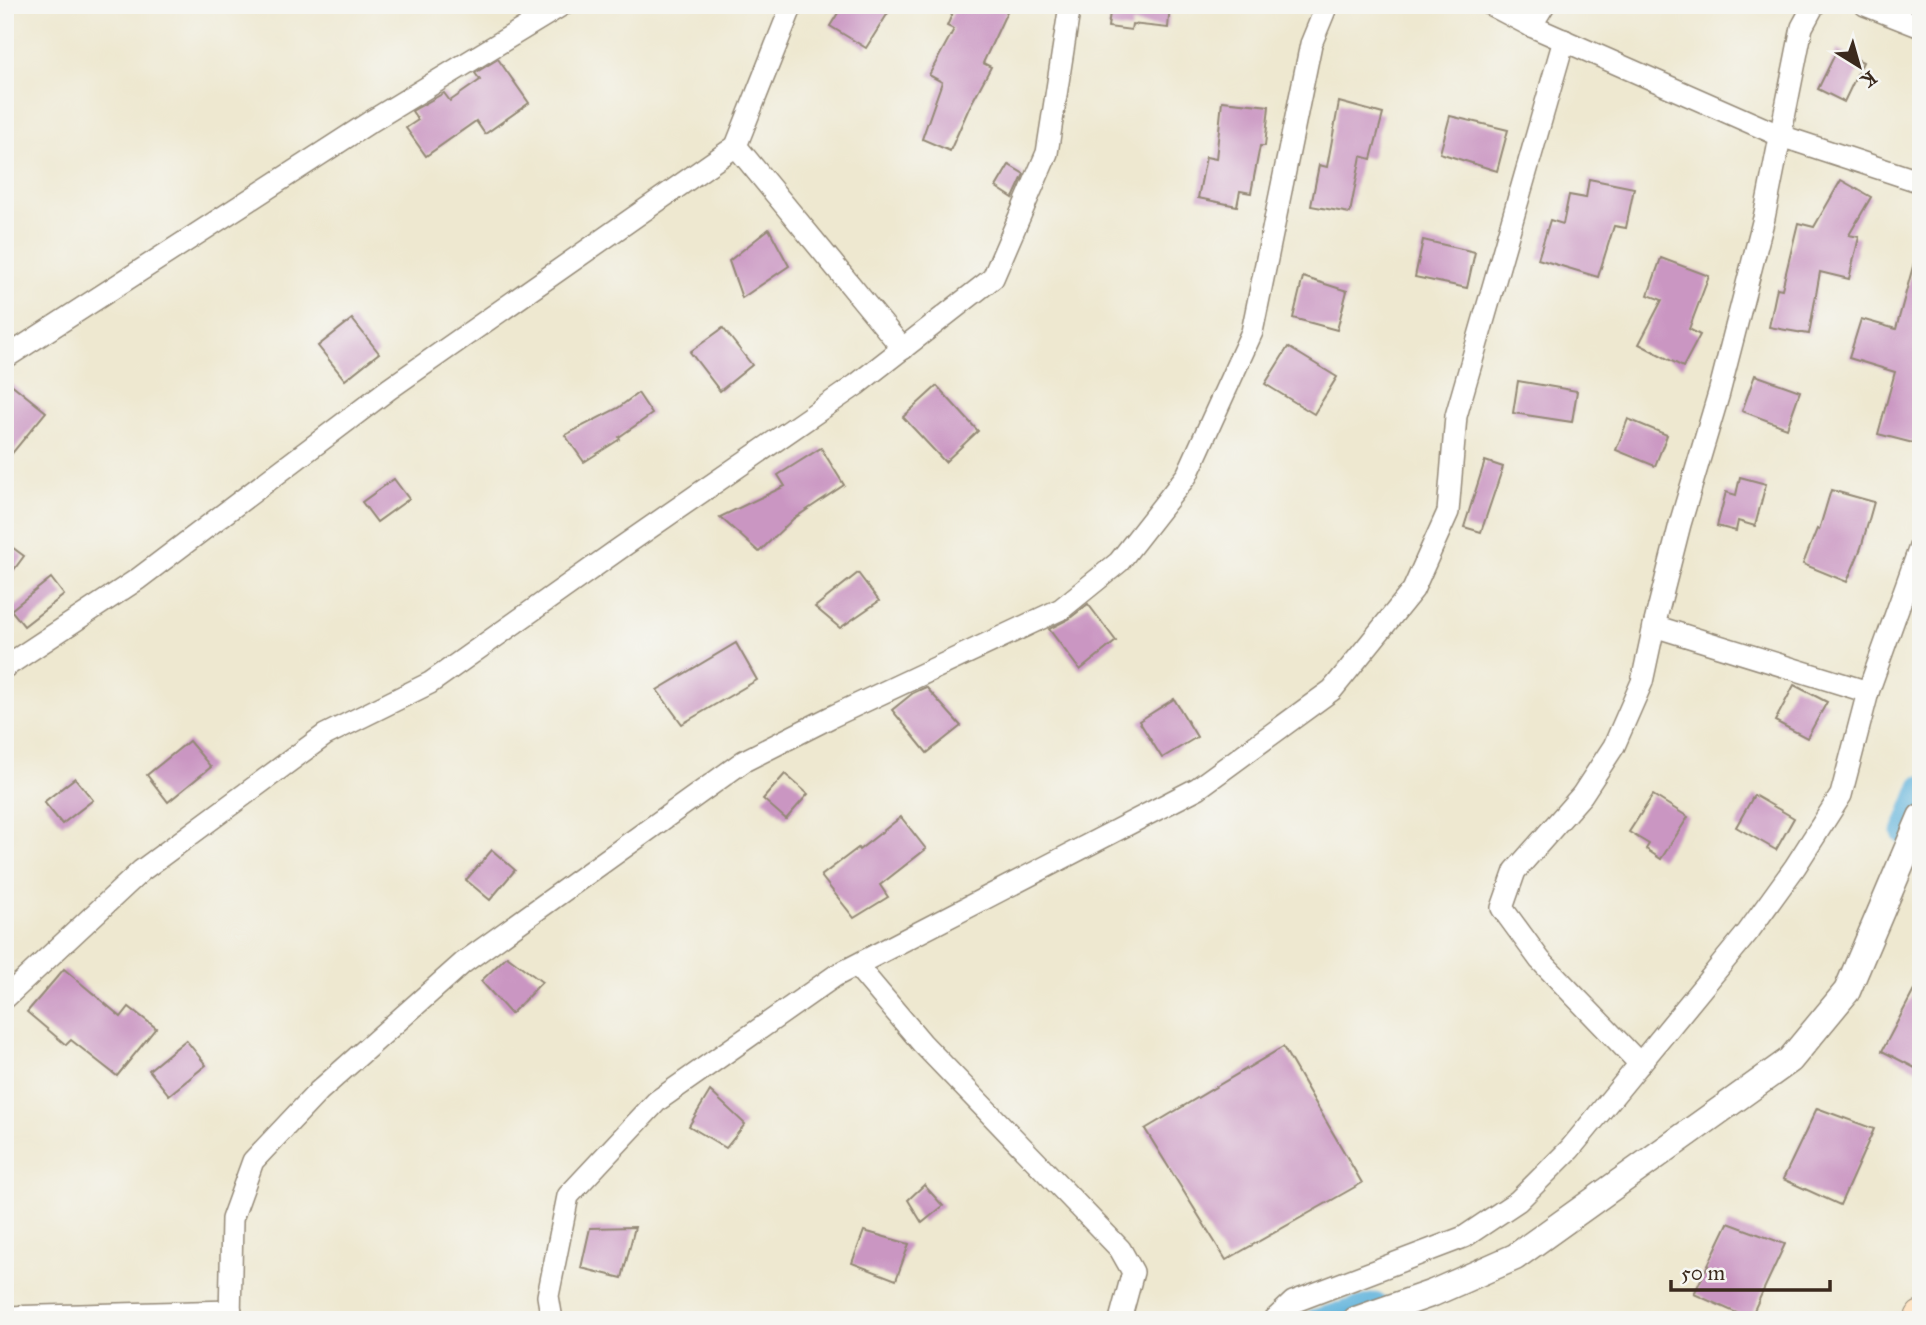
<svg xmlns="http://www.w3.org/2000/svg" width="1926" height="1325" font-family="'IM FELL Great Primer',serif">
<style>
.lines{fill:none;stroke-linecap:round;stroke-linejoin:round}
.canal{stroke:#61b3dc;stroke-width:23}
.building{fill:#ca96c2}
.minor-casing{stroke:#948977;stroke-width:24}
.tertiary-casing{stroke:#948977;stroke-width:29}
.secondary-casing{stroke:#948977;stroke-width:32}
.minor{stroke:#fff;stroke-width:21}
.tertiary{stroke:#fff;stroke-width:26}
.secondary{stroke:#fee4c5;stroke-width:30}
</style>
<rect width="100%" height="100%" fill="#f6f6f2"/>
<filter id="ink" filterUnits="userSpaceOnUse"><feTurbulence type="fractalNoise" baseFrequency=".0143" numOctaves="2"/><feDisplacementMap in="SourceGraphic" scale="14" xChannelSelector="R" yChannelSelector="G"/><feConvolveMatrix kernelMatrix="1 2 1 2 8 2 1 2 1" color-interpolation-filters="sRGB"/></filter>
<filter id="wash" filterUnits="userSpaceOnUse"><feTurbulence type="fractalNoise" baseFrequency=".00686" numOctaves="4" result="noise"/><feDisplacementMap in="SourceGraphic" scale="28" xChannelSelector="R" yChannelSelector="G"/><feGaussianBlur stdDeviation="1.57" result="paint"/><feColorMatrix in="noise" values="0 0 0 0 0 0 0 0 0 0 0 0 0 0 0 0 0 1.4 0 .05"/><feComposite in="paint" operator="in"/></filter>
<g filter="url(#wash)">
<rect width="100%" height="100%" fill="#eee8d0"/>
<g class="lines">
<g class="canal">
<path d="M 1903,833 L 1921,787"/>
<path d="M 1316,1320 L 1375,1304"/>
</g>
</g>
<g id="blocks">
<g class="building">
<path d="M 843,5 L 893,5 L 866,48 L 830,26 Z"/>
<path d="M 956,5 L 1010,5 L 983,63 L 991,67 L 969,108 L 950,151 L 922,139 L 942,82 L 929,75 L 954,29 L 947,26 Z"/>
<path d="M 1111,5 L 1170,5 L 1168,28 L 1132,24 L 1131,30 L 1108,27 Z"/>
<path d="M 1837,50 L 1863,62 L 1844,102 L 1818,89 Z"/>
<path d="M 498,59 L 529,103 L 485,134 L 476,121 L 426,156 L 406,128 L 418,120 L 412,111 L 444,93 L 450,101 L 480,80 L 475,73 Z"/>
<path d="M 1222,101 L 1269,106 L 1265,146 L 1260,146 L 1251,193 L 1240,191 L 1237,206 L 1198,198 L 1206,157 L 1216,159 Z"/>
<path d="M 1339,102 L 1383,114 L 1371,159 L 1361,156 L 1350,213 L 1311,206 L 1319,165 L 1327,167 Z"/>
<path d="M 1450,116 L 1508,130 L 1497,171 L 1440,153 Z"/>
<path d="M 1009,165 L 1024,174 L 1013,198 L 996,187 Z"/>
<path d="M 1589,179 L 1634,188 L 1626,228 L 1614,226 L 1598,277 L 1538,259 L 1550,220 L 1563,224 L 1569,195 L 1586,198 Z"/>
<path d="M 1841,180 L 1871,197 L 1849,235 L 1859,237 L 1849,279 L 1820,272 L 1809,334 L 1769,327 L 1777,288 L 1782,289 L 1798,223 L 1814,227 Z"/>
<path d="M 769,229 L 789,266 L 742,298 L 729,261 Z"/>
<path d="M 1423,240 L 1475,252 L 1467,288 L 1415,277 Z"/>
<path d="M 1661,258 L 1709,276 L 1689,329 L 1700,335 L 1683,367 L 1639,344 L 1662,300 L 1648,295 Z"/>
<path d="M 1915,259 L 1921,260 L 1921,415 L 1913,443 L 1878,434 L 1895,372 L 1849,358 L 1861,319 L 1896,329 Z"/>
<path d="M 1303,277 L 1347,291 L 1337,330 L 1293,318 Z"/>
<path d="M 352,319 L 379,353 L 345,380 L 318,346 Z"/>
<path d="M 723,328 L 752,365 L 720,391 L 690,352 Z"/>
<path d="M 1288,347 L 1337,377 L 1314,414 L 1265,384 Z"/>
<path d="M 1755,375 L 1800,391 L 1787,428 L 1742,411 Z"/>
<path d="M 5,379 L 46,412 L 5,462 Z"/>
<path d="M 1518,381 L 1577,391 L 1572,422 L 1513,413 Z"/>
<path d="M 937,386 L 978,431 L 945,462 L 903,417 Z"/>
<path d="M 638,393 L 652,414 L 619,437 L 620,439 L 584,462 L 565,435 L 618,408 Z"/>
<path d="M 1628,419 L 1667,435 L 1655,466 L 1616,450 Z"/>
<path d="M 821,448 L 844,485 L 793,519 L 759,552 L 720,517 L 785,486 L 778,475 Z"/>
<path d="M 1485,461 L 1503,467 L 1481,532 L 1464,527 Z"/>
<path d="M 1740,477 L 1766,484 L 1755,526 L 1738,521 L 1736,531 L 1717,526 L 1726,492 L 1736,495 Z"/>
<path d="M 394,479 L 409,499 L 377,522 L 362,502 Z"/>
<path d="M 1831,490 L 1874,502 L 1861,548 L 1847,582 L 1803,564 L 1817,529 L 1819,530 Z"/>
<path d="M 5,542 L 24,556 L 5,582 Z"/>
<path d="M 858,573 L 879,601 L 840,628 L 815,607 Z"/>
<path d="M 51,578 L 64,595 L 24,626 L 11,610 Z"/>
<path d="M 1088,604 L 1116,641 L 1080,670 L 1049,629 L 1069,619 Z"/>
<path d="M 736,643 L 757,680 L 682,724 L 657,690 Z"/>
<path d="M 1794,685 L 1827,702 L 1807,738 L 1775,721 Z"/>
<path d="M 926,687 L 961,726 L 927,753 L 892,710 L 913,693 Z"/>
<path d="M 1174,699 L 1197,737 L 1162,758 L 1139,721 Z"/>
<path d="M 189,741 L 211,767 L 168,802 L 147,775 Z"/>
<path d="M 785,774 L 808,794 L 786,819 L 763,799 Z"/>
<path d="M 75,778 L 93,800 L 62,824 L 44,802 Z"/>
<path d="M 1653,795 L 1688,817 L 1661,859 L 1646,849 L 1649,844 L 1629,832 Z"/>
<path d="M 1754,795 L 1794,818 L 1776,850 L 1736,827 Z"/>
<path d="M 901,817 L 926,849 L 880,885 L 888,897 L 854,918 L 821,876 L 858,848 L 859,850 Z"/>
<path d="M 492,850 L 515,870 L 490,900 L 466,880 Z"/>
<path d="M 507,956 L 542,982 L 511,1014 L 481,981 Z"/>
<path d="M 64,969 L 121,1017 L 129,1007 L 156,1028 L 117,1076 L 71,1040 L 66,1045 L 27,1012 Z"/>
<path d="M 1921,977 L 1921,1071 L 1882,1051 Z"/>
<path d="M 186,1040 L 206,1065 L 169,1095 L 149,1070 Z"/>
<path d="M 1283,1047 L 1362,1183 L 1226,1260 L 1145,1129 Z"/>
<path d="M 710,1091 L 745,1124 L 726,1148 L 689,1126 Z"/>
<path d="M 1817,1108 L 1874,1129 L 1840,1205 L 1783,1179 Z"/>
<path d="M 924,1185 L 943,1206 L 922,1223 L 908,1200 Z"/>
<path d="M 1728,1223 L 1785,1244 L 1750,1319 L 1694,1294 Z"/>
<path d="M 635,1227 L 622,1278 L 581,1268 L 590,1228 Z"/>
<path d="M 864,1231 L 909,1244 L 896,1280 L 852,1263 Z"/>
</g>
</g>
</g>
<g filter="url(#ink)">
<use href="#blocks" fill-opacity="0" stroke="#948977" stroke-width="2"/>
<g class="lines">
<g class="minor-casing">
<g id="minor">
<path d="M 1491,5 L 1531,26 L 1781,136 L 1921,182"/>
<path d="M 1865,5 L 1921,27"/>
<path d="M 1531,26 L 1544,5"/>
<path d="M 736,146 L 903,349"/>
<path d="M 5,358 L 370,122 L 562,5"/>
<path d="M 1654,626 L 1868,692"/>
<path d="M 5,667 L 138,579 L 389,389 L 736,146 L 792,5"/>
<path d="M 857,966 L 922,1043 L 1120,1249 L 1133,1272 L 1120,1320"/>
<path d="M 5,998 L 141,871 L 325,735 L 430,683 L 619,549 L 856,385 L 993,278 L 1047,153 L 1070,5"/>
<path d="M 1640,1064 L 1540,960 L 1502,908 L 1515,871 L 1582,795 L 1614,746 L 1642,682 L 1654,626 L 1680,524 L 1719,393 L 1764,218 L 1802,27 L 1814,5"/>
<path d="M 5,1317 L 231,1311"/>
<path d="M 230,1320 L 232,1219 L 253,1161 L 319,1091 L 463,963 L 744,761 L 831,717 L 1061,609 L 1119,562 L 1187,475 L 1252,332 L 1311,44 L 1327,5"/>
<path d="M 552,1320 L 548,1296 L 568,1196 L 657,1101 L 835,976 L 1198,788 L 1332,690 L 1413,590 L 1448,512 L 1456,416 L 1564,40"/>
<path d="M 1274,1320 L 1293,1302 L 1464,1237 L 1518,1201 L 1570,1149 L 1748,932 L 1795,867 L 1841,795 L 1868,692 L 1921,544"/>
</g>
</g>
<g class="tertiary-casing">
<path id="tertiary" d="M 1356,1320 L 1433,1293 L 1515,1257 L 1790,1060 L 1847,991 L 1921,817"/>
</g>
<g class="secondary-casing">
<path id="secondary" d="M 1919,1320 L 1921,1316"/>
</g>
<use href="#minor" class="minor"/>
<use href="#tertiary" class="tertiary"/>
<use href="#secondary" class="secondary"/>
</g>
</g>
<rect width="1926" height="1325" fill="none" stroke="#f6f6f2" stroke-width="28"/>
<g transform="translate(1859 66) rotate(143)" stroke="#f6f6f2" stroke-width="5" paint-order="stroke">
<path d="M0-5L12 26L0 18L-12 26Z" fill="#3b2a1e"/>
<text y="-10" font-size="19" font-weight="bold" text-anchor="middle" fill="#3b2a1e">K</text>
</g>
<path d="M1671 1280v10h159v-10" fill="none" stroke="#3b2a1e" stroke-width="3.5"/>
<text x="1681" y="1280" font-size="21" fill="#3b2a1e" stroke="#f6f6f2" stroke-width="5" paint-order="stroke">50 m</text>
</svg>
